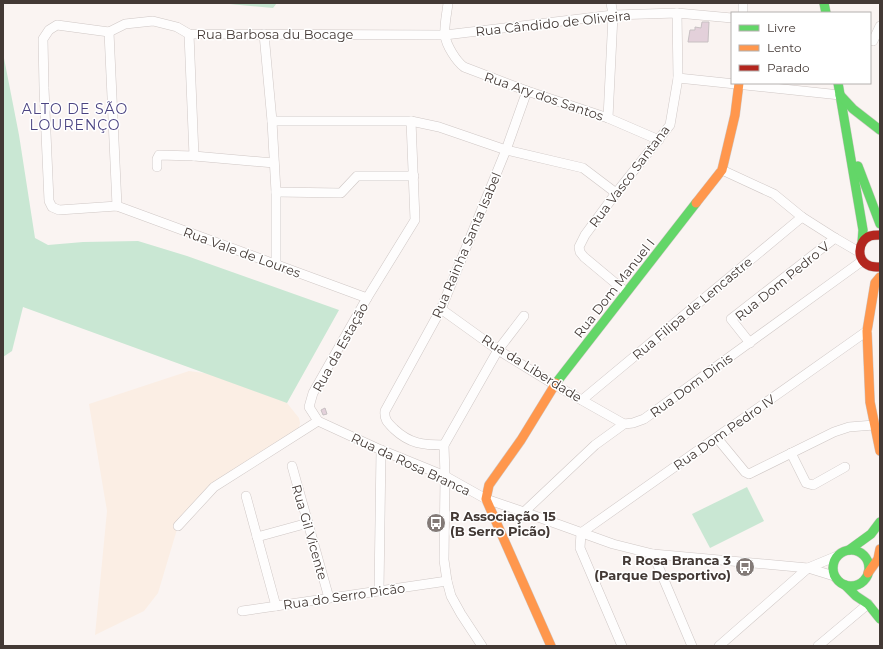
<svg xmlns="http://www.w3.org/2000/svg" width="883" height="649" font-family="Montserrat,sans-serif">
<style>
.industrial{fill:#fbeee4}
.green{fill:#c9e7d3}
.building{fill:#e3d0da;stroke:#c7c0c2}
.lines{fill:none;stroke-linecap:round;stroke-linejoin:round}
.street-casing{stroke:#cfc7c5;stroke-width:10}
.fast-casing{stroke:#cfc7c5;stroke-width:10}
.slow-casing{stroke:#cfc7c5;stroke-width:10}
.jam-casing{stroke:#cfc7c5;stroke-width:10}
.street{stroke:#fefdfd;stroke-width:9}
.fast{stroke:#63d668;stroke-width:9}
.slow{stroke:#ff974d;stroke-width:9}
.jam{stroke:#b3261e;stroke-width:9}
.labels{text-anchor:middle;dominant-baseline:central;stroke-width:3;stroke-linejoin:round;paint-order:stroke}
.street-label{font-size:13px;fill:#433935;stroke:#fff}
.poi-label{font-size:13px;font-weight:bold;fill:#433935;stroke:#fff;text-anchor:start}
.neighbourhood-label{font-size:14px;letter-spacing:1px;fill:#4b4482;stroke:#fff}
</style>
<rect width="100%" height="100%" fill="#faf4f2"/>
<path class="industrial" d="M 189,371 L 263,381 L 287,403 L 299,418 L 300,423 L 299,428 L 214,487 L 178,526 L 158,593 L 144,611 L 95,635 L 107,511 L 89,404 Z"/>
<g class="green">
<path d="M 219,3 L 277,3 L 273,8 Z"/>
<path d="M 3,53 L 19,135 L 35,238 L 48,245 L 83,242 L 138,241 L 187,256 L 339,310 L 287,403 L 23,307 L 12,351 L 3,357 Z"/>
<path d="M 747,487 L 764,521 L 710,548 L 692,514 Z"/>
</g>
<g class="building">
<path d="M 702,22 L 709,22 L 708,42 L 688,42 L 690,30 L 695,30 L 695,27 L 701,28 Z"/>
<path d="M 325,408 L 327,414 L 323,415 L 321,410 Z"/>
</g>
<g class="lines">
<g class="street-casing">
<g id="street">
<path d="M 448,3 C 447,13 444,25 445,35 C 446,45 456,61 464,67 L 527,91 L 608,118 L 659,140"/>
<path d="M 743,13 L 743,3"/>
<path d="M 109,32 L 125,24 L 153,21 L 177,27 L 189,34 L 445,35 L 613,15 L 677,13 L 732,18"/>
<path d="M 109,32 L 57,25 L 49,30 L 43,39 L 44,88 L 49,201 L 52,207 L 59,210 L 117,206 L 367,298"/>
<path d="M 109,32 L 117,206"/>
<path d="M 189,34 L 194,156"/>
<path d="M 264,34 L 272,121 L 276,192 L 276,265"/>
<path d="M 873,41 L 880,26"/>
<path d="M 678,78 L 840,95"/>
<path d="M 608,118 L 613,15 L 611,3"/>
<path d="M 272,121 L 411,121 L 439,127 L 506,150 L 583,168 L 616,193"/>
<path d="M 157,167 L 157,159 L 159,155 L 194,156 L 274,163"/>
<path d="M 722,170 L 774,194 L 802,217 L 835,238 L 859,252"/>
<path d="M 276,192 L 341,193 L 357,176 L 414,176"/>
<path d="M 626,292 L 584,257 L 580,252 L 579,247 L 585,235 L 616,193 L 670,125 L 678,78 L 677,13"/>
<path d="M 441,309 L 498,350 L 555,385 L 624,424"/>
<path d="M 750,343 L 731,319 L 835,238"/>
<path d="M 582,400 L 802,217"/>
<path d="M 318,421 L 381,450 L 445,476 L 486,499 L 524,512 L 613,544 L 653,554 L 808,568 L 834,576"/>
<path d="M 318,421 L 309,407 L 313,393 L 367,298 L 415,220 L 411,121"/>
<path d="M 717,438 L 745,472 L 749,474 L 834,432 L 849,427 L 874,425"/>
<path d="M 444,445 C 423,445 410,444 394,429 C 388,423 384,420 385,411 L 441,309 L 506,150 L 527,91"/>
<path d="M 791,453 L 806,483 L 813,485 L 845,467"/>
<path d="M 292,466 L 329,598"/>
<path d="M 246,496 L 276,606"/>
<path d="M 524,512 L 595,445 L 624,424 L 633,423 L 644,419 L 862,261"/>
<path d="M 178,526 L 214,487 L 318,421"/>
<path d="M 257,537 L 308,523"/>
<path d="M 653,554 L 692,646"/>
<path d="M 379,591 L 381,450"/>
<path d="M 242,611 L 447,581"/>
<path d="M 482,646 L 461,614 L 451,596 L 447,581 L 444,560 L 445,476 L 444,445 L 498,350 L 524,316"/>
<path d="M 622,646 L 580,548 L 581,533 L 867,331"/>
<path d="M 719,646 L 808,568 L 837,556"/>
<path d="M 818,646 L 868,604"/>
</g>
</g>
<g class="fast-casing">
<g id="fast">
<path d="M 824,3 L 826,13"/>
<path d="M 838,83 L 863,230 L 862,243"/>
<path d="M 840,95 L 853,109 L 880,130"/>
<path d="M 858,166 L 880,224"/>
<path d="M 556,383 L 696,203"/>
<circle cx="851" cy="568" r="18"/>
<path d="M 849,550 L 871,534 L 880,522"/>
<path d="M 845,585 L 856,596 L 868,604 L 880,619"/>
</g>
</g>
<g class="slow-casing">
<g id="slow">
<path d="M 696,203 L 722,170 L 735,115 L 739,83"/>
<path d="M 880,277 L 875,283 L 867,331 L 870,402 L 880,451"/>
<path d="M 868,573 L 878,559 L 880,549"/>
<path d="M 551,646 L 486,499 L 489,485 L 521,440 L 556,383"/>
</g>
</g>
<g class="jam-casing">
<path id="jam" d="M 880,235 C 877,235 873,235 870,236 C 857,241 856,261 870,266 C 873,267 877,267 880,267"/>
</g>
<use href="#street" class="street"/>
<use href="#fast" class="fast"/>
<use href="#slow" class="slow"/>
<use href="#jam" class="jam"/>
</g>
<defs>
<g id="bus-disc" transform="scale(1)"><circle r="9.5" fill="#837a77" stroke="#fff"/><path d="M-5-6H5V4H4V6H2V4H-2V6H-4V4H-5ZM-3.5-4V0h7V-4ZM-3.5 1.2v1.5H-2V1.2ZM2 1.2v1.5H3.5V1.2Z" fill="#fff"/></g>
</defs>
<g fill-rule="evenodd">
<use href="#bus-disc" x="436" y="523"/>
<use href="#bus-disc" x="745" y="567"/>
</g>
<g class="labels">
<g class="street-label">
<text transform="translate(553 23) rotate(-6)">Rua Cândido de Oliveira</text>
<text x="275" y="34">Rua Barbosa du Bocage</text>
<text transform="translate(544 96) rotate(19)">Rua Ary dos Santos</text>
<text transform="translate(629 176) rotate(-53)">Rua Vasco Santana</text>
<text transform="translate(466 245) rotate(-67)">Rua Rainha Santa Isabel</text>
<text transform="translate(242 252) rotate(20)">Rua Vale de Loures</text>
<text transform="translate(782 281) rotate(-39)">Rua Dom Pedro V</text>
<text transform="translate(614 288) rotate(-52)">Rua Dom Manuel I</text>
<text transform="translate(692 308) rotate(-40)">Rua Filipa de Lencastre</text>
<text transform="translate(340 347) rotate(-61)">Rua da Estação</text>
<text transform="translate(532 368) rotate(32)">Rua da Liberdade</text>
<text transform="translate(691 385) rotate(-36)">Rua Dom Dinis</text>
<text transform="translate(724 432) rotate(-35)">Rua Dom Pedro IV</text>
<text transform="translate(411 464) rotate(25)">Rua da Rosa Branca</text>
<text transform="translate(310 532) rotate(74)">Rua Gil Vicente</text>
<text transform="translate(344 596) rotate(-8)">Rua do Serro Picão</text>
</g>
<g class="poi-label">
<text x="450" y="516">R Associação 15<tspan x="450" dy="15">(B Serro Picão)</tspan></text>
<text x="731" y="560" text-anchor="end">R Rosa Branca 3<tspan x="731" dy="15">(Parque Desportivo)</tspan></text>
</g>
<g class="neighbourhood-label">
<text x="75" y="109">ALTO DE SÃO<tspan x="75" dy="16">LOURENÇO</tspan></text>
</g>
</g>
<rect width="883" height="649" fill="none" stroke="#433935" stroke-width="8"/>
<rect x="731" y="12" width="140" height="72" fill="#ffffff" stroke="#b4b0ae"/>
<rect x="739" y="25" width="20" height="6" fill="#63d668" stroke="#b4b0ae"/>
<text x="767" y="32" font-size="12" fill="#433935">Livre</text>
<rect x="739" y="45" width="20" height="6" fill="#ff974d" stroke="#b4b0ae"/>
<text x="767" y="52" font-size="12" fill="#433935">Lento</text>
<rect x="739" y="65" width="20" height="6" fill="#b3261e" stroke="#b4b0ae"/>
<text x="767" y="72" font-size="12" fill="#433935">Parado</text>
</svg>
